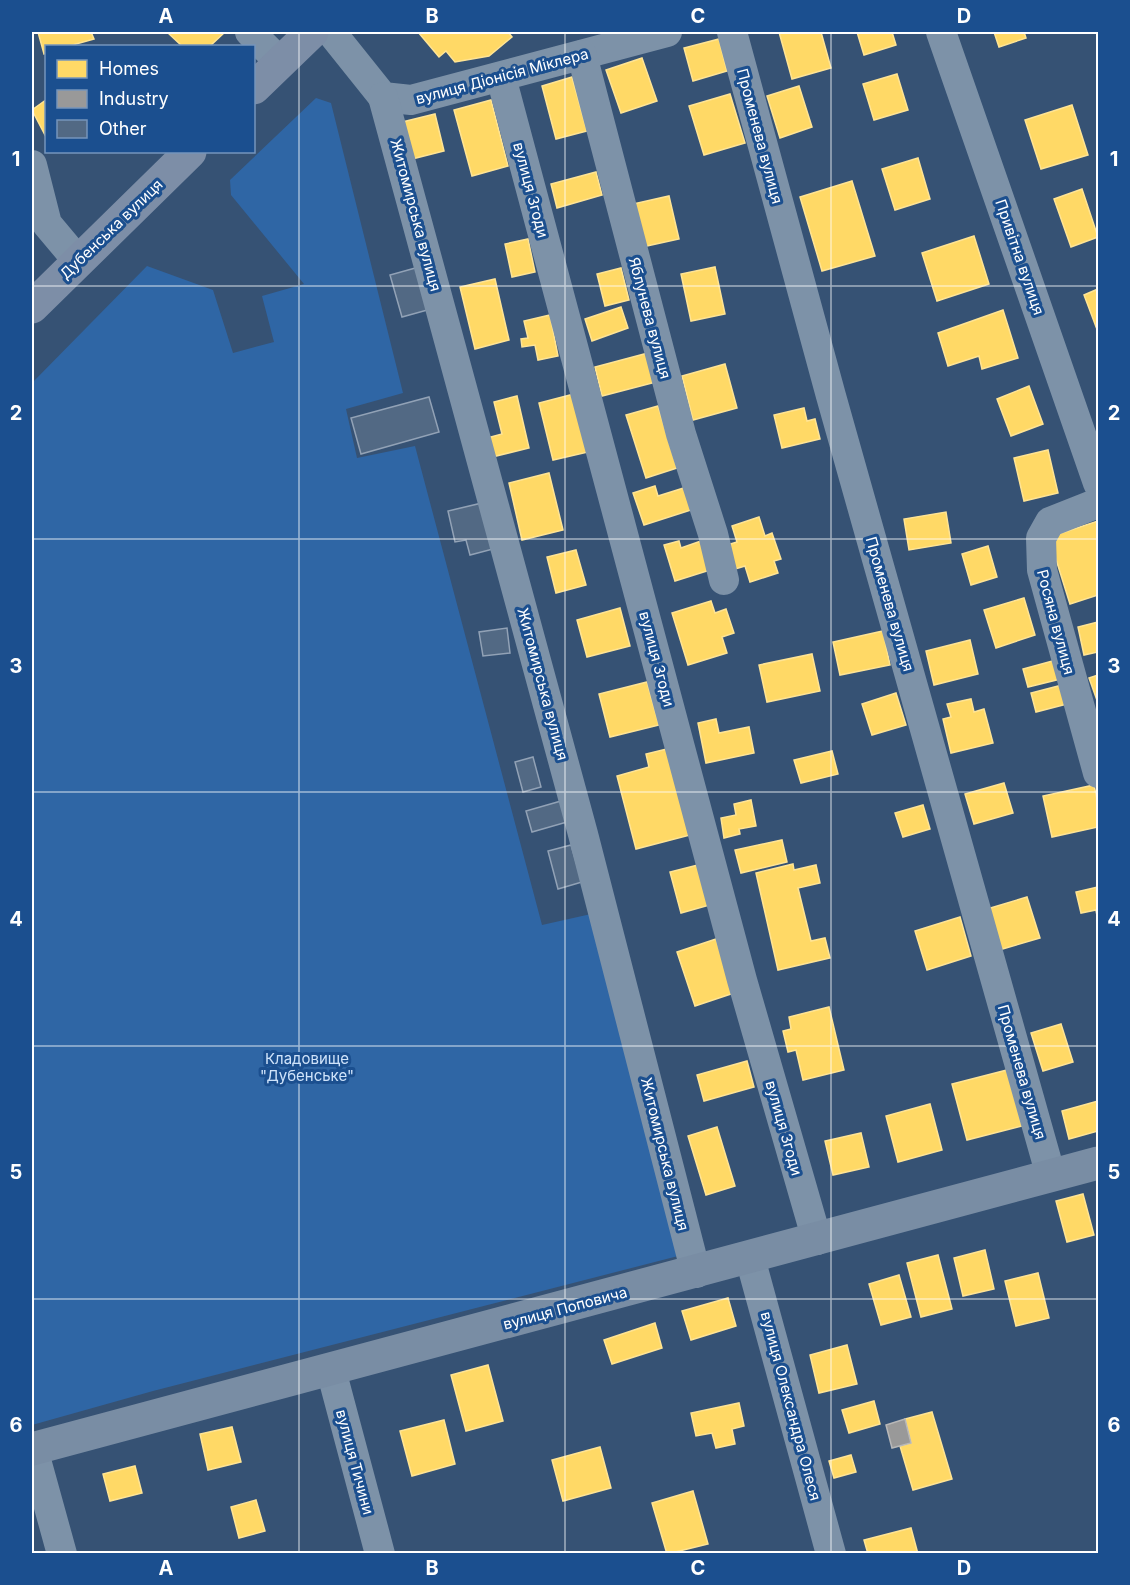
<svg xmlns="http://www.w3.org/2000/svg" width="1130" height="1585" font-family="Inter,sans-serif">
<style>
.green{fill:#2f66a5}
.homes{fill:#ffd966;stroke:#ffe494;stroke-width:1.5}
.industry{fill:#999;stroke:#b8b8b8;stroke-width:1.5}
.building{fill:#526984;stroke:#92a2b6;stroke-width:1.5}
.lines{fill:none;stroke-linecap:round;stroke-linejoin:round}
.street{stroke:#7d92a8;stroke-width:30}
.secondary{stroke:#798da4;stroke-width:33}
.primary{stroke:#7d8ea7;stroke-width:33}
.grid{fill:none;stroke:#fff;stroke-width:1.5;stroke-opacity:0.55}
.labels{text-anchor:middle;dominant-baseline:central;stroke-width:6;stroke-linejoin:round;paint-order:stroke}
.street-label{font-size:15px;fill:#fff;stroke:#1b4f8f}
.park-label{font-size:15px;fill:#cfe3fa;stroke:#1b4f8f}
.neatline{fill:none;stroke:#fff;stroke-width:2}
.grid-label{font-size:20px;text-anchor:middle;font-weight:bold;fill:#fff}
</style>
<rect width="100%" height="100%" fill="#365274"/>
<path class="green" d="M 316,98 L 331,103 L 403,393 L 346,409 L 357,458 L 415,446 L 542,925 L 600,912 L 682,1255 L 153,1391 L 32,1425 L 32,383 L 147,266 L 213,290 L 233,353 L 274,342 L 262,296 L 304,284 L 231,195 L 230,180 Z"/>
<g class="homes">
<path d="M 38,32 L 91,32 L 94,39 L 69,46 L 46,46 L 46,53 L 44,54 Z"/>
<path d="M 167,32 L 225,32 L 210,46 L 182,46 Z"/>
<path d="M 418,32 L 508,32 L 512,37 L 489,56 L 455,62 L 446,51 L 439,57 Z"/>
<path d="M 779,32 L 821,32 L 831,68 L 792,79 Z"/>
<path d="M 857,32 L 892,32 L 896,45 L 864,55 Z"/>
<path d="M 994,32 L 1024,32 L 1026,38 L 999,47 Z"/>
<path d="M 719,39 L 727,71 L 693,81 L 684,48 Z"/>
<path d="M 642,58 L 657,101 L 621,113 L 606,70 Z"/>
<path d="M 897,74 L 908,110 L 874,120 L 863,84 Z"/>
<path d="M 572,77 L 587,131 L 556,139 L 542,86 Z"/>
<path d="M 799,86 L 812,127 L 780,138 L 767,96 Z"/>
<path d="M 730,94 L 745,143 L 704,155 L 689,106 Z"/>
<path d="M 46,100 L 46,137 L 32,110 Z"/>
<path d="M 491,100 L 508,166 L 472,176 L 454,110 Z"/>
<path d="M 1072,105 L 1088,155 L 1041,169 L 1025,120 Z"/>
<path d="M 435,114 L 444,151 L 412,159 L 402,122 Z"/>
<path d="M 918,158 L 930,199 L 895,210 L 882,169 Z"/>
<path d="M 596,172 L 602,195 L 557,208 L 551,184 Z"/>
<path d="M 852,181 L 875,256 L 822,271 L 800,197 Z"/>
<path d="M 1082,189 L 1098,237 L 1071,247 L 1054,199 Z"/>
<path d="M 669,196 L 679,239 L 642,247 L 633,204 Z"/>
<path d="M 974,236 L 989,284 L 937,301 L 922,253 Z"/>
<path d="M 528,239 L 535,272 L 512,277 L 505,244 Z"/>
<path d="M 715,267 L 725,314 L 691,321 L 681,274 Z"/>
<path d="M 621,268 L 629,300 L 605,306 L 597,274 Z"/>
<path d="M 495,279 L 509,340 L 475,349 L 460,287 Z"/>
<path d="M 1098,289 L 1098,332 L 1084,295 Z"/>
<path d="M 621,307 L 628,328 L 592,341 L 585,319 Z"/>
<path d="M 1003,310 L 1018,358 L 982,369 L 979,356 L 948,366 L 938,333 Z"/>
<path d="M 550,315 L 558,356 L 538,360 L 535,345 L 522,347 L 521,339 L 528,338 L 524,321 Z"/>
<path d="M 648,353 L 656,382 L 602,396 L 595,367 Z"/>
<path d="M 725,364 L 737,408 L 693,420 L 682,376 Z"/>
<path d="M 1029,386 L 1043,424 L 1011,436 L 997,399 Z"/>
<path d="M 574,394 L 588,452 L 553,460 L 539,403 Z"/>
<path d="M 517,396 L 529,448 L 492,457 L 487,438 L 502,434 L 494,402 Z"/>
<path d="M 658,406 L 677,468 L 646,478 L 626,415 Z"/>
<path d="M 804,408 L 807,421 L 815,419 L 820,439 L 782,448 L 774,415 Z"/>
<path d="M 1048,450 L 1058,493 L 1024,501 L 1014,458 Z"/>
<path d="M 549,473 L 563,530 L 522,540 L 509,483 Z"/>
<path d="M 655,486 L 658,496 L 690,486 L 697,508 L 644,525 L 633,493 Z"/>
<path d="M 946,512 L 951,543 L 909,550 L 904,519 Z"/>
<path d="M 759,517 L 765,536 L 772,533 L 781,559 L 774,561 L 778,573 L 750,582 L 745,566 L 735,569 L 727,545 L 737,542 L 732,526 Z"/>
<path d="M 1098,521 L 1098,595 L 1070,604 L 1049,537 Z"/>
<path d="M 679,541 L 681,548 L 701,541 L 710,570 L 675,581 L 664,545 Z"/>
<path d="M 988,546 L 997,577 L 971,585 L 962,554 Z"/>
<path d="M 576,550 L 586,585 L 556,593 L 547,557 Z"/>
<path d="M 1024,598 L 1035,635 L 996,648 L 984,610 Z"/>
<path d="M 711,601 L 715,613 L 726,609 L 734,633 L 722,637 L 727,653 L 688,665 L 672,613 Z"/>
<path d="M 620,608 L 630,646 L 587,657 L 577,620 Z"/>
<path d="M 1098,622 L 1098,652 L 1084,655 L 1078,627 Z"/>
<path d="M 883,631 L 890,665 L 840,675 L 833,642 Z"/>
<path d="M 970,640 L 978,674 L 934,685 L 926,651 Z"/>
<path d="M 812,654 L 820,691 L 767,702 L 759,665 Z"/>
<path d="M 1060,659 L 1065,678 L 1028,687 L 1023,669 Z"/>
<path d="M 1098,675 L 1098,703 L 1089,678 Z"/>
<path d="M 647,682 L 659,725 L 610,737 L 599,694 Z"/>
<path d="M 1066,684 L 1071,703 L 1036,712 L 1031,693 Z"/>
<path d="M 896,693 L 906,725 L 872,735 L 862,704 Z"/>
<path d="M 971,699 L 974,712 L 984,709 L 993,743 L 951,753 L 943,719 L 951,717 L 947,704 Z"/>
<path d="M 716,719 L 719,733 L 749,727 L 754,753 L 706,763 L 698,723 Z"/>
<path d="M 671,748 L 690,835 L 636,849 L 617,776 L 649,767 L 646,754 Z"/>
<path d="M 832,751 L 838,774 L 801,783 L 794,760 Z"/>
<path d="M 1004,783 L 1013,813 L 974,824 L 965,794 Z"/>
<path d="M 1094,785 L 1098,804 L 1098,827 L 1052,837 L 1043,796 Z"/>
<path d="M 751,800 L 756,826 L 739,829 L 740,834 L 724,838 L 721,818 L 736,815 L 734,804 Z"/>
<path d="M 923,805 L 930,829 L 903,837 L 895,813 Z"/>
<path d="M 782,840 L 787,862 L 741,873 L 735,850 Z"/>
<path d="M 702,864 L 713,904 L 681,913 L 670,872 Z"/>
<path d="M 793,864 L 794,870 L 816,865 L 820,883 L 798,888 L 811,941 L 825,938 L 830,958 L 778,970 L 756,873 Z"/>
<path d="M 1098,887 L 1098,921 L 1096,910 L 1081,913 L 1076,892 Z"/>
<path d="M 1027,897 L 1040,938 L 999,950 L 987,909 Z"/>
<path d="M 960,917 L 971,956 L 927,970 L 915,931 Z"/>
<path d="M 716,939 L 734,993 L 695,1006 L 677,952 Z"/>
<path d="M 829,1007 L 844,1070 L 803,1080 L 796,1050 L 788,1052 L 783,1031 L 791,1029 L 789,1017 Z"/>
<path d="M 1061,1024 L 1073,1062 L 1043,1071 L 1031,1033 Z"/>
<path d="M 747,1061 L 754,1087 L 704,1101 L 697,1075 Z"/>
<path d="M 1007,1070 L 1022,1126 L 967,1140 L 952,1084 Z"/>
<path d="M 1098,1101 L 1098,1131 L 1069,1139 L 1062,1111 Z"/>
<path d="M 930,1104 L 942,1150 L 898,1162 L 886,1116 Z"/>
<path d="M 717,1127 L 735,1186 L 706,1195 L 688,1136 Z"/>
<path d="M 861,1133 L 869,1167 L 833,1175 L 825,1141 Z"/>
<path d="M 1083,1194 L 1094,1235 L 1067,1242 L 1056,1201 Z"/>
<path d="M 985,1250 L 994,1289 L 963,1296 L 954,1258 Z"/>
<path d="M 938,1255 L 952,1309 L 921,1317 L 907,1263 Z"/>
<path d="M 1038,1273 L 1049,1318 L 1016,1326 L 1005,1281 Z"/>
<path d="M 899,1275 L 911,1317 L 881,1325 L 869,1284 Z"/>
<path d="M 728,1298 L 736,1326 L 691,1340 L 682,1311 Z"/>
<path d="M 655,1323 L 662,1348 L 612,1364 L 604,1340 Z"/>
<path d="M 847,1345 L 857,1384 L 819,1393 L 810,1355 Z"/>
<path d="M 488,1365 L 503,1421 L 466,1431 L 451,1375 Z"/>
<path d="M 874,1401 L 880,1424 L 849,1433 L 842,1410 Z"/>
<path d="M 739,1403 L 744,1426 L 732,1429 L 735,1444 L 716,1448 L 712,1433 L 696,1436 L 691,1413 Z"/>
<path d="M 932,1412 L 952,1479 L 913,1490 L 900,1446 L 911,1443 L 905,1419 Z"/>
<path d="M 444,1420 L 455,1464 L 412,1476 L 400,1431 Z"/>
<path d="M 232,1427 L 241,1462 L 208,1470 L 200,1434 Z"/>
<path d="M 600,1447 L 611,1488 L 563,1501 L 552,1460 Z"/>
<path d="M 851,1455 L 856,1472 L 834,1478 L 829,1461 Z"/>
<path d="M 135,1466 L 142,1493 L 110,1501 L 103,1474 Z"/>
<path d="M 693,1491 L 708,1544 L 667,1554 L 652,1503 Z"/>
<path d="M 256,1500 L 265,1531 L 239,1538 L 231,1507 Z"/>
<path d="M 911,1528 L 918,1554 L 868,1554 L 864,1540 Z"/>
</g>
<path class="industry" d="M 905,1419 L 911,1443 L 892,1448 L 886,1425 Z"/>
<g class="building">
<path d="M 419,267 L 431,309 L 402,317 L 390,275 Z"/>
<path d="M 429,397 L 439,432 L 361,454 L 351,418 Z"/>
<path d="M 482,503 L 493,549 L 470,555 L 466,540 L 455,542 L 448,511 Z"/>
<path d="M 507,628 L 510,653 L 483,656 L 479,632 Z"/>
<path d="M 533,757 L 541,787 L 523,792 L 515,762 Z"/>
<path d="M 561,801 L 567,822 L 532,832 L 526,811 Z"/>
<path d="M 571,845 L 582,882 L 558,889 L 548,851 Z"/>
</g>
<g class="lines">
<g class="street">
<path d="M 250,32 L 279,61"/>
<path d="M 331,32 L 383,97 L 411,100 L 667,32"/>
<path d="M 732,32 L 831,396 L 1051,1176"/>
<path d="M 941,32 L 1098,483"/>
<path d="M 582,55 L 681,434 L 713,534 L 724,580"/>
<path d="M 501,77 L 742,980 L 817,1240"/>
<path d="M 383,97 L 583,834 L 696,1273"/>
<path d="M 32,165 L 47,224 L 78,261"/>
<path d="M 1098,503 L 1050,522 L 1041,538 L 1042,570 L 1098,773"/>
<path d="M 750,1258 L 831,1554"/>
<path d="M 331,1370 L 380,1554"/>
<path d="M 33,1449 L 62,1554"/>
</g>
<path class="secondary" d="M 32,1449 L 1098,1163"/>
<g class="primary">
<path d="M 254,88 L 312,32"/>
<path d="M 32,307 L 190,152"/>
</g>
</g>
<path class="grid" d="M 299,32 L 299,1554M 565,32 L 565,1554M 831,32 L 831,1554M 32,286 L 1098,286M 32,539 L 1098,539M 32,792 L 1098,792M 32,1046 L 1098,1046M 32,1299 L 1098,1299"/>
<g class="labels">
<g class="street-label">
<text transform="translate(502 76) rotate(-15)">вулиця Діонісія Міклера</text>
<text transform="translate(760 136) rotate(75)">Променева вулиця</text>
<text transform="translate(531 190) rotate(75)">вулиця Згоди</text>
<text transform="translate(416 215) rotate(75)">Житомирська вулиця</text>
<text transform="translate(111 229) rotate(-44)">Дубенська вулиця</text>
<text transform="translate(1020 257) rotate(71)">Привітна вулиця</text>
<text transform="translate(650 318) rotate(75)">Яблунева вулиця</text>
<text transform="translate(890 604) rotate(74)">Променева вулиця</text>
<text transform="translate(1056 622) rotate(75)">Росяна вулиця</text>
<text transform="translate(657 659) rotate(75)">вулиця Згоди</text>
<text transform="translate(543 684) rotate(75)">Житомирська вулиця</text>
<text transform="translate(1022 1072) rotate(74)">Променева вулиця</text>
<text transform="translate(784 1128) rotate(74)">вулиця Згоди</text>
<text transform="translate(665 1154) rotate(76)">Житомирська вулиця</text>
<text transform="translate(565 1308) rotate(-15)">вулиця Поповича</text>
<text transform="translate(791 1406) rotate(75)">вулиця Олександра Олеся</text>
<text transform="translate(355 1462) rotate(75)">вулиця Тичини</text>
</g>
<g class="park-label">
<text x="307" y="1058">Кладовище<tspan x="307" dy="17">"Дубенське"</tspan></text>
</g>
</g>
<rect width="1130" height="1585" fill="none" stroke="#1b4f8f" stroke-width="66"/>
<rect x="45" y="45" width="210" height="108" fill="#1b4f8f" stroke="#7695bc" stroke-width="1.5"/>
<rect x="57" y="60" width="30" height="18" fill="#ffd966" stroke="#7695bc" stroke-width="1.5"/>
<text x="99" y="75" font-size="18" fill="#ffffff">Homes</text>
<rect x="57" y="90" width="30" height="18" fill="#999999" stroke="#7695bc" stroke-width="1.5"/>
<text x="99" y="105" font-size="18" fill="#ffffff">Industry</text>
<rect x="57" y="120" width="30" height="18" fill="#526984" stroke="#7695bc" stroke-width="1.5"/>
<text x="99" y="135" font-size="18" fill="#ffffff">Other</text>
<rect x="33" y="33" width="1064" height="1519" class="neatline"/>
<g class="grid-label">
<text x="166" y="23">A</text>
<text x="432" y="23">B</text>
<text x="698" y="23">C</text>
<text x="964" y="23">D</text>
<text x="16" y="166">1</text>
<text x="1114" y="166">1</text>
<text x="16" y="420">2</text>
<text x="1114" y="420">2</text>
<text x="16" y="673">3</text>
<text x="1114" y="673">3</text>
<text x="16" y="926">4</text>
<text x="1114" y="926">4</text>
<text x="16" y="1179">5</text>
<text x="1114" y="1179">5</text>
<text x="16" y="1432">6</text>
<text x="1114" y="1432">6</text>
<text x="166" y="1575">A</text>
<text x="432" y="1575">B</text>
<text x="698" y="1575">C</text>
<text x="964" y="1575">D</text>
</g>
</svg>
